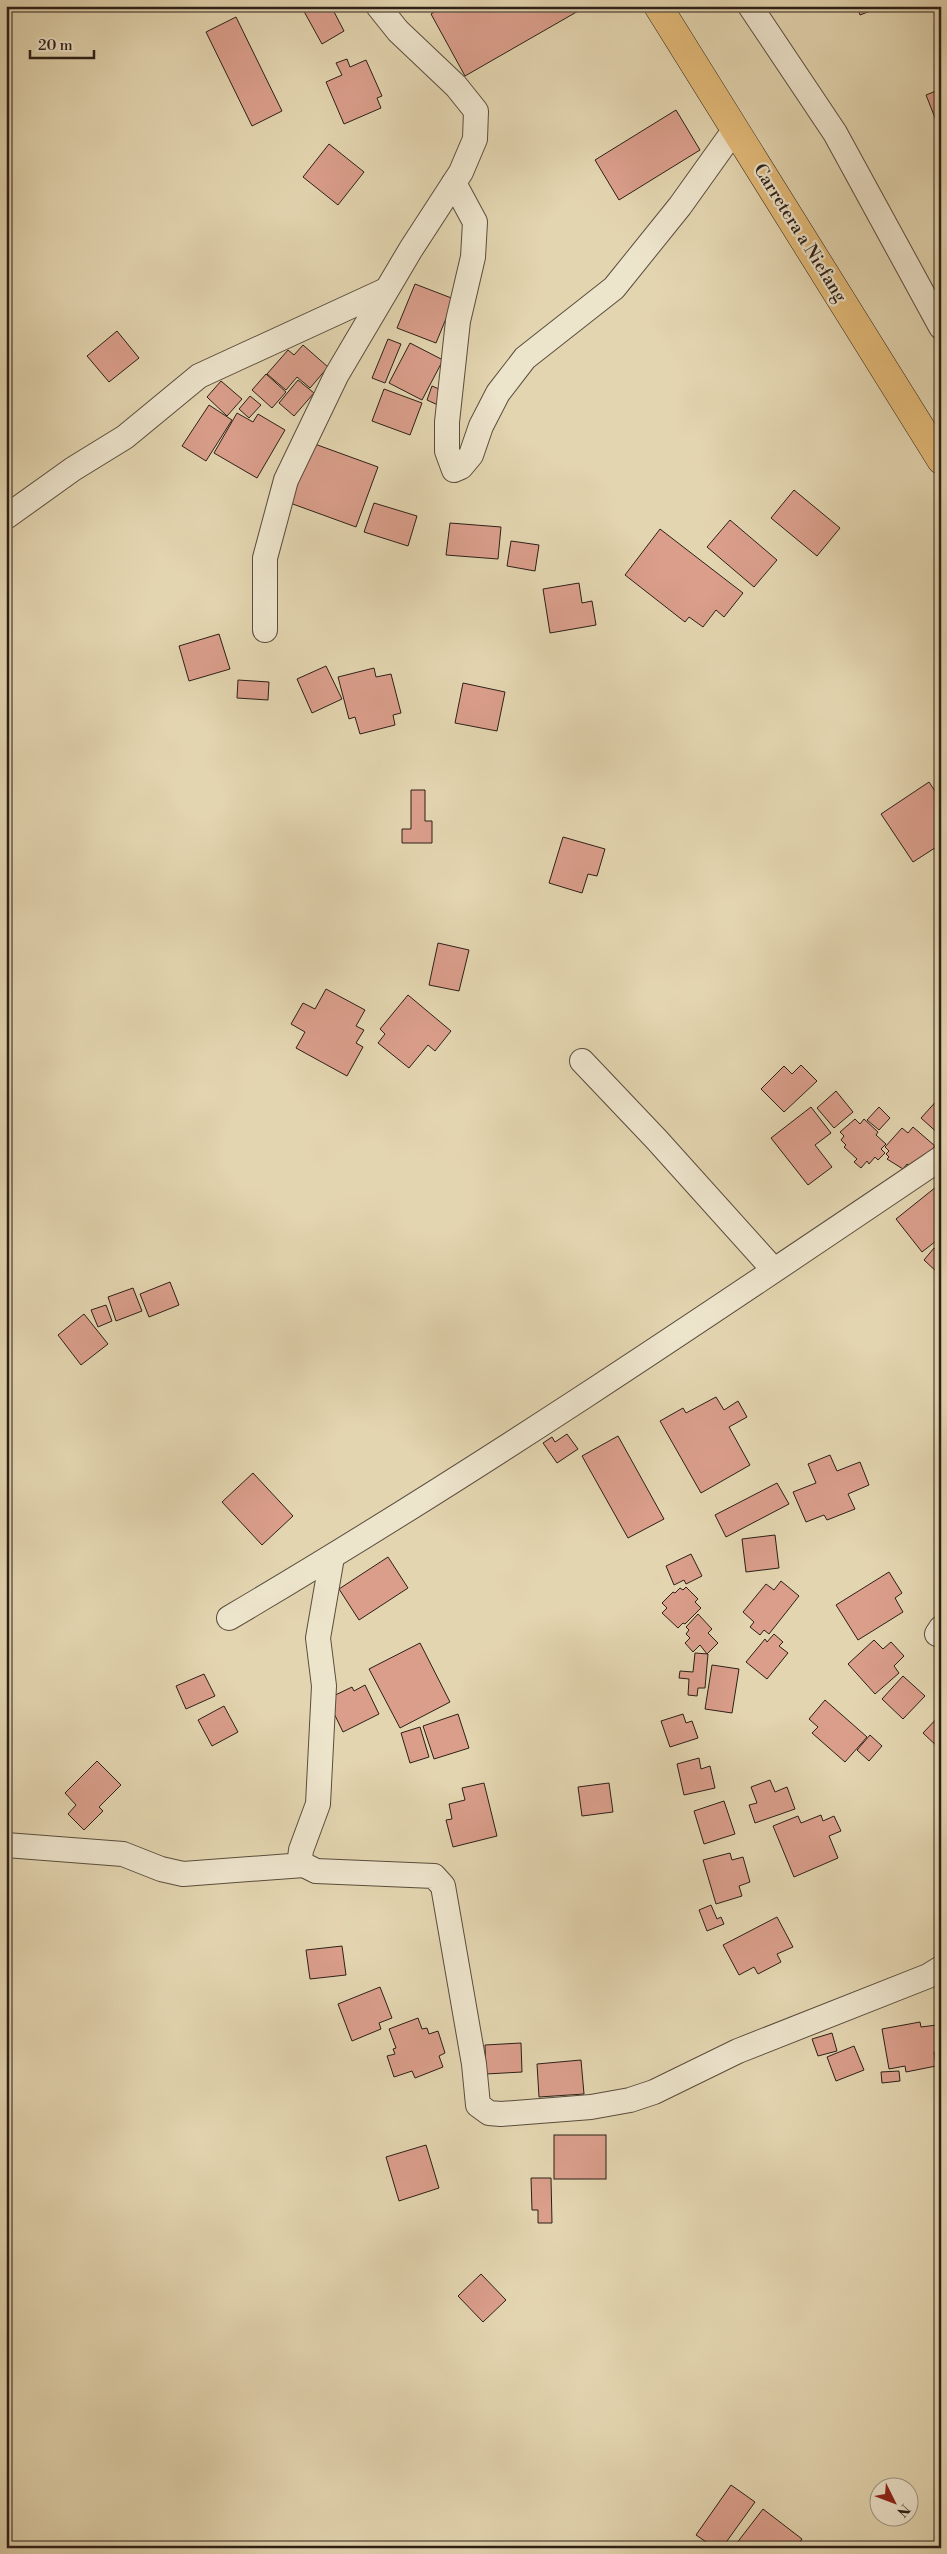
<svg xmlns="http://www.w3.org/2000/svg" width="947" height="2554" font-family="'Libre Bodoni',serif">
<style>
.building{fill:#da9e8b;stroke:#2c2017}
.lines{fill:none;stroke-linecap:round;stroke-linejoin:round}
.minor-casing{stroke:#5a4d3d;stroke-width:26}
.primary-casing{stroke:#2c2017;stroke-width:29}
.minor{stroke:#ede4cc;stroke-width:24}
.primary{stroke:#e2ba78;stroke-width:28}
.labels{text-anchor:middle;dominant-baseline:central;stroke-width:4.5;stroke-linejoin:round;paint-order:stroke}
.street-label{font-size:18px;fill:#2c2017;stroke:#ede4cc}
</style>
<rect width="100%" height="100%" fill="#e3d5b0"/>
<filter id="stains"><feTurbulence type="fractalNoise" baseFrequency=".004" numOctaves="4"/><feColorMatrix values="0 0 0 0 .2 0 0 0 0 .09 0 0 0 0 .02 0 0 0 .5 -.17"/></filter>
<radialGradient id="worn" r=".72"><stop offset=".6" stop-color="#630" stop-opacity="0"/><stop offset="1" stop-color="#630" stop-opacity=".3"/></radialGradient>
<g class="building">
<path d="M 301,6 L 331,6 L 344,31 L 322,44 Z"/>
<path d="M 444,6 L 587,6 L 465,76 L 431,14 Z"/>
<path d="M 857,6 L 883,6 L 860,15 Z"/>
<path d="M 236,17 L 282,111 L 252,126 L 206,32 Z"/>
<path d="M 347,59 L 350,67 L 366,60 L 382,96 L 377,98 L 381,108 L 344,124 L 326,82 L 342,75 L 336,63 Z"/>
<path d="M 941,89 L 941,133 L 926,95 Z"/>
<path d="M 676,110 L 700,150 L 619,200 L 595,160 Z"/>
<path d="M 329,144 L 364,172 L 338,205 L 303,177 Z"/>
<path d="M 415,284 L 454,299 L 436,343 L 397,328 Z"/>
<path d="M 117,331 L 139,358 L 109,382 L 87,356 Z"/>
<path d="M 388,339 L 401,344 L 385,383 L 372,378 Z"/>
<path d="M 410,343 L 443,360 L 422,400 L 389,383 Z"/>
<path d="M 303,345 L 328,367 L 310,388 L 297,377 L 286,390 L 267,374 L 288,350 L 294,355 Z"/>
<path d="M 266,374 L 286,392 L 272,408 L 252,390 Z"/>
<path d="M 298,380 L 314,393 L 294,416 L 279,403 Z"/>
<path d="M 221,381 L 242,399 L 227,416 L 207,397 Z"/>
<path d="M 432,386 L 446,392 L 440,406 L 427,400 Z"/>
<path d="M 384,389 L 422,403 L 410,435 L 372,421 Z"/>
<path d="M 250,396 L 261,405 L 249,418 L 239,409 Z"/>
<path d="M 209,405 L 232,420 L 206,461 L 182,446 Z"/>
<path d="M 237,413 L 253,422 L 258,414 L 285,430 L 257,478 L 214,453 Z"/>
<path d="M 312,443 L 378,467 L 356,527 L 290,503 Z"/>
<path d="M 794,490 L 840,528 L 817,556 L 771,518 Z"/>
<path d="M 374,503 L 417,516 L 408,546 L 364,532 Z"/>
<path d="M 730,520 L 777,560 L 754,587 L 707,547 Z"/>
<path d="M 450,523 L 501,527 L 498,559 L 446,555 Z"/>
<path d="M 660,529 L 743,593 L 724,617 L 716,610 L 703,627 L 689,617 L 685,622 L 625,575 Z"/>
<path d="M 511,541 L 539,545 L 535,571 L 507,566 Z"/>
<path d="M 579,583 L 582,603 L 592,601 L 596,625 L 550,633 L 543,589 Z"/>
<path d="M 219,634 L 230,669 L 189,681 L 179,646 Z"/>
<path d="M 326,666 L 342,699 L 312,713 L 297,679 Z"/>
<path d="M 374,668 L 376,677 L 391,674 L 401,713 L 393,715 L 395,725 L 360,734 L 355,717 L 349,719 L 338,677 Z"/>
<path d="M 238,680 L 269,682 L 268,700 L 237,698 Z"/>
<path d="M 463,683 L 505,692 L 497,731 L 455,723 Z"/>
<path d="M 929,782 L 941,800 L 941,844 L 913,862 L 881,814 Z"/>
<path d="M 411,790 L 425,790 L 425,821 L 432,821 L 432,843 L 402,843 L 402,829 L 411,829 Z"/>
<path d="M 563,837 L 605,849 L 597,876 L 588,874 L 582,893 L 549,883 Z"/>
<path d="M 438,943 L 469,950 L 459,991 L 429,985 Z"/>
<path d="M 326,989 L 365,1010 L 356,1026 L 364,1030 L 356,1043 L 363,1047 L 347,1076 L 296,1048 L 305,1032 L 291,1024 L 303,1003 L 315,1009 Z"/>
<path d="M 408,995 L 451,1031 L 435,1051 L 428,1045 L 409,1068 L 378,1043 L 385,1034 L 380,1029 Z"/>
<path d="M 801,1065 L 817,1081 L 784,1112 L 761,1089 L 784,1066 L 792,1074 Z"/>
<path d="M 836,1091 L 853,1112 L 834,1128 L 817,1108 Z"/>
<path d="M 940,1097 L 941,1097 L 941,1136 L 921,1118 Z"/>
<path d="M 811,1107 L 831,1133 L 815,1145 L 832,1167 L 808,1185 L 771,1138 Z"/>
<path d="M 879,1107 L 890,1118 L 879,1130 L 867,1120 Z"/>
<path d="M 855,1119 L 860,1124 L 864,1119 L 878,1132 L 876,1135 L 886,1144 L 881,1149 L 885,1153 L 878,1160 L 875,1157 L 869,1164 L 867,1161 L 861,1168 L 854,1162 L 857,1159 L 844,1147 L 846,1145 L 841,1140 L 844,1136 L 840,1132 Z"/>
<path d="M 913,1127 L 935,1146 L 913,1169 L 907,1164 L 903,1169 L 887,1159 L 889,1157 L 886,1154 L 889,1151 L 885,1147 L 902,1128 L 908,1133 Z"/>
<path d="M 941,1183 L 941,1237 L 922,1252 L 896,1219 Z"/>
<path d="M 934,1248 L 941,1254 L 941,1267 L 937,1272 L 924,1260 Z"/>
<path d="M 170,1282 L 179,1305 L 149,1317 L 140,1294 Z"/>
<path d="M 133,1288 L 142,1311 L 116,1321 L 108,1297 Z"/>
<path d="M 106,1305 L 112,1321 L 98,1327 L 91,1310 Z"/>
<path d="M 84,1314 L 108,1344 L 81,1365 L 58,1335 Z"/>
<path d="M 716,1397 L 724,1410 L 738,1401 L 747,1417 L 729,1427 L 750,1465 L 701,1493 L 660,1421 L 683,1408 L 686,1413 Z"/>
<path d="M 567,1434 L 578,1449 L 557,1463 L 543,1443 L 552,1437 L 555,1442 Z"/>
<path d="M 618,1436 L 664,1519 L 628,1538 L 582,1456 Z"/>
<path d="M 830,1455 L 837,1471 L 860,1462 L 869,1485 L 848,1494 L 855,1509 L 827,1520 L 824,1515 L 806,1522 L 793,1492 L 816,1483 L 808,1464 Z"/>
<path d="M 253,1473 L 293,1516 L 262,1545 L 222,1502 Z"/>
<path d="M 777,1483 L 789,1504 L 726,1537 L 715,1515 Z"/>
<path d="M 775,1535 L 779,1568 L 746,1572 L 742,1539 Z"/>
<path d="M 691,1554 L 702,1576 L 686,1584 L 684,1580 L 674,1585 L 666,1566 Z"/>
<path d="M 388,1557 L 408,1588 L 359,1620 L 339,1589 Z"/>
<path d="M 889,1572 L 902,1593 L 895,1598 L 903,1612 L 858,1640 L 836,1605 Z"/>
<path d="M 781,1581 L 799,1596 L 769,1634 L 764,1630 L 760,1635 L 750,1627 L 754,1622 L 743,1612 L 766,1584 L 774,1590 Z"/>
<path d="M 686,1587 L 698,1599 L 695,1602 L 701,1608 L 685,1624 L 683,1623 L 678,1628 L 662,1613 L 667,1608 L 662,1603 L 673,1592 L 675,1593 L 680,1588 L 683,1590 Z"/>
<path d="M 698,1614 L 712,1629 L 708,1633 L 718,1643 L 707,1654 L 700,1645 L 693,1652 L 685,1643 L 690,1638 L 686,1634 L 689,1630 L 686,1627 Z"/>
<path d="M 774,1634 L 783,1642 L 779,1646 L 788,1653 L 767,1679 L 746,1662 L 765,1639 L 767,1642 Z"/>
<path d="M 874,1640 L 883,1649 L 891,1642 L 904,1656 L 894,1666 L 899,1673 L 875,1694 L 848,1664 Z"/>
<path d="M 420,1643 L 450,1702 L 400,1728 L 369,1669 Z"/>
<path d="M 695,1653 L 708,1654 L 705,1688 L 698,1688 L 697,1696 L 688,1695 L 689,1679 L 679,1678 L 680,1671 L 693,1672 Z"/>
<path d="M 712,1665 L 739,1669 L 732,1713 L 705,1709 Z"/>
<path d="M 204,1674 L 215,1696 L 186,1709 L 176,1686 Z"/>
<path d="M 903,1676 L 925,1696 L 903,1719 L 882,1699 Z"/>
<path d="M 365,1685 L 379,1714 L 343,1732 L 327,1699 L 352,1687 L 354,1691 Z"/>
<path d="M 825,1700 L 867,1737 L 845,1762 L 812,1733 L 818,1727 L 809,1719 Z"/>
<path d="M 224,1706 L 238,1732 L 212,1746 L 198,1720 Z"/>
<path d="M 458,1714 L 469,1748 L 434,1759 L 423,1726 Z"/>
<path d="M 683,1714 L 686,1723 L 692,1721 L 698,1738 L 670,1747 L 661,1721 Z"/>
<path d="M 941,1714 L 941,1750 L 923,1733 Z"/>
<path d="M 420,1727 L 429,1757 L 410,1763 L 401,1733 Z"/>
<path d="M 870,1735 L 882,1746 L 869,1761 L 857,1750 Z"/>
<path d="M 699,1758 L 701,1769 L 710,1766 L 715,1788 L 684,1795 L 677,1764 Z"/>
<path d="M 97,1761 L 121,1785 L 99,1807 L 103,1811 L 84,1830 L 68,1814 L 76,1805 L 65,1793 Z"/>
<path d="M 770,1780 L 775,1792 L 787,1787 L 795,1809 L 755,1823 L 749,1805 L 757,1803 L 751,1787 Z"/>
<path d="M 484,1783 L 497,1836 L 453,1847 L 446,1820 L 452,1819 L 449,1804 L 465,1800 L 462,1788 Z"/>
<path d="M 609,1783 L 613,1812 L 582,1816 L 578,1787 Z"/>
<path d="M 724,1801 L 735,1834 L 704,1844 L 694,1811 Z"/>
<path d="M 821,1815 L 823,1821 L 834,1816 L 841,1831 L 829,1836 L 838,1858 L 794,1877 L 773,1826 L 798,1816 L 801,1823 Z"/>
<path d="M 730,1853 L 732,1860 L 743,1857 L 750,1882 L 739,1886 L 742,1896 L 716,1904 L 703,1860 Z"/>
<path d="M 711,1905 L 717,1919 L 721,1917 L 724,1924 L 707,1931 L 699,1910 Z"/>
<path d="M 777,1917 L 793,1947 L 777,1954 L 781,1962 L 758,1974 L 754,1967 L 739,1975 L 723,1945 Z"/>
<path d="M 342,1946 L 346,1975 L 310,1979 L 306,1950 Z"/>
<path d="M 380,1987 L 392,2018 L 379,2023 L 381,2029 L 352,2041 L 338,2004 Z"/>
<path d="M 418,2018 L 422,2029 L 427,2028 L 429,2034 L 438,2031 L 445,2053 L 439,2056 L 443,2067 L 415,2078 L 412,2071 L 394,2077 L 387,2056 L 395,2054 L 393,2049 L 396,2048 L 389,2029 Z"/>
<path d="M 920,2022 L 921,2027 L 937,2025 L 941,2051 L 934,2052 L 936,2066 L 906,2072 L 905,2066 L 889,2069 L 882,2029 Z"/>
<path d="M 832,2033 L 837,2051 L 818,2056 L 812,2039 Z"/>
<path d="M 521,2043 L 522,2072 L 486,2074 L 485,2045 Z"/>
<path d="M 854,2046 L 864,2070 L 836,2081 L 827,2057 Z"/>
<path d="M 581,2060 L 584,2094 L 539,2097 L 537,2064 Z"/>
<path d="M 941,2062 L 941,2076 L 940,2076 L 938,2063 Z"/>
<path d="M 899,2071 L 900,2081 L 882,2083 L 881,2072 Z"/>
<rect x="554" y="2135" width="52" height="44"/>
<path d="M 426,2145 L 439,2188 L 399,2201 L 386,2157 Z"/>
<path d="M 531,2178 L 551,2178 L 552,2223 L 538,2223 L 538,2210 L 532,2210 Z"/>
<path d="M 481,2274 L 506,2300 L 483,2322 L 458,2296 Z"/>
<path d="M 731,2485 L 755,2502 L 722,2548 L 715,2548 L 696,2535 Z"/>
<path d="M 763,2509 L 802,2539 L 796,2548 L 733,2548 Z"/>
<path d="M 311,2543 L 314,2548 L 303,2548 Z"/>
</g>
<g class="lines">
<g class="minor-casing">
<g id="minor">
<path d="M 750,6 L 835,133 L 941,327"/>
<path d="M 454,183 L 475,222 L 473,257 L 458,321 L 447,422 L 447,451 L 454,470 L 461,467 L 471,455 L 481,426 L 498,393 L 525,358 L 614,288 L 680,206 L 735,129"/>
<path d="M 6,517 L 73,469 L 125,437 L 199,376 L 386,290"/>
<path d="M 265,630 L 265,558 L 286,480 L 336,376 L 411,249 L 461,172 L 475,139 L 476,111 L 456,86 L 398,31 L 378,6"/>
<path d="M 582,1061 L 657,1140 L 773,1269"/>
<path d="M 332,1557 L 318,1638 L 324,1686 L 318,1804 L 301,1850 L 300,1858 L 304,1865 L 316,1871 L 434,1876 L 443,1886 L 474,2064 L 478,2105 L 489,2113 L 501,2114 L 591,2107 L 630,2100 L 654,2092 L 738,2051 L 928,1976 L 941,1968"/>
<path d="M 229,1618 C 472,1475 707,1316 941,1158"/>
<path d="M 937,1634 L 941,1628"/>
<path d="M 6,1845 L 123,1854 L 161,1869 L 183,1874 L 304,1865"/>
</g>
</g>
<g class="primary-casing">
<path id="primary" d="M 658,6 L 941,460"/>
</g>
<use href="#minor" class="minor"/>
<use href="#primary" class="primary"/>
</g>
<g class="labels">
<g class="street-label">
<text transform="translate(800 233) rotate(58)">Carretera a Niefang</text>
</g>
</g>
<rect width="947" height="2554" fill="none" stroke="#e3d5b0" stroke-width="25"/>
<rect x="8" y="8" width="932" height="2539" fill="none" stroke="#2c2017" stroke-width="2.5"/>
<rect x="12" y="12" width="922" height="2529" fill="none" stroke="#2c2017"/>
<g transform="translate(894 2502) rotate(132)"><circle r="24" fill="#ede4cc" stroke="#a09684"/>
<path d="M0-4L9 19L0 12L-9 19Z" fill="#8f2418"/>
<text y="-8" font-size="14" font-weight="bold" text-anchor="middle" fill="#2c2017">N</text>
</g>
<path d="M30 50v8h64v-8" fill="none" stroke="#2c2017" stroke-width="2.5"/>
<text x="38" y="50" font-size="15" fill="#2c2017" stroke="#ede4cc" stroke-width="4" paint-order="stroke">20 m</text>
<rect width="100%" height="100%" filter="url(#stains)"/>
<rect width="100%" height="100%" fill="url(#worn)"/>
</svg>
